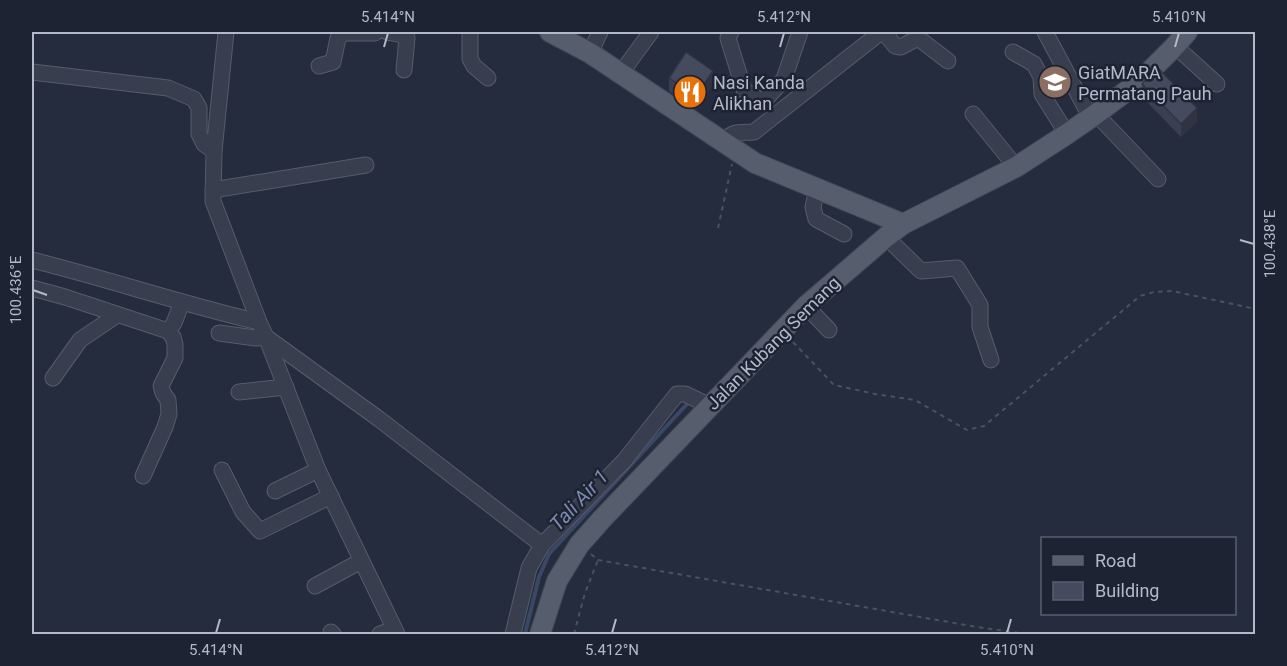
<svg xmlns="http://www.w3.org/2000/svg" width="1287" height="666" font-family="Roboto,sans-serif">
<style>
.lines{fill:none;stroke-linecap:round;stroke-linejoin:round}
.stream{stroke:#3a4765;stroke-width:4}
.minor-casing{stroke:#565c6b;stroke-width:17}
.major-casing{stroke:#414756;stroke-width:22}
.path{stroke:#44555b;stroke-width:2;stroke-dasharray:4.5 4.5;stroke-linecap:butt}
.minor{stroke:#383e4d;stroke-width:15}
.major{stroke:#565d6d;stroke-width:20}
.wall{fill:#3a4051}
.shaded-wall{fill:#303442}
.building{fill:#444b5e;stroke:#303442;stroke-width:1.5}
.ticks{fill:none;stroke:#b4b9c8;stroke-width:2}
.labels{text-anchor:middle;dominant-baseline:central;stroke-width:5;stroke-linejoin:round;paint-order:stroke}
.poi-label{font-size:18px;fill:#b4b9c8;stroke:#1d2332;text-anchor:start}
.street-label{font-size:18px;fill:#b4b9c8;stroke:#1d2332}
.water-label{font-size:20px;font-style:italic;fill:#7c8caf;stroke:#1d2332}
.neatline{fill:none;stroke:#b4b9c8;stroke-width:2}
.ticks-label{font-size:15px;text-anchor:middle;fill:#b4b9c8}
</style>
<rect width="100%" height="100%" fill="#242c3d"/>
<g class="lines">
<path class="stream" d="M 525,634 L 539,577 L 549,554 L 687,404"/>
<g class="minor-casing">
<g id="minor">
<path d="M 226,32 L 214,151 L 213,201 L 259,322 L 266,337 L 318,470 L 397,634"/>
<path d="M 387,32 L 399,34 L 407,38 L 404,70"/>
<path d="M 470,32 L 470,59 L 474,66 L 488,78"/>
<path d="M 731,32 L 728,38 L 744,90 L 760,100 L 765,100 L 784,79 L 800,32"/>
<path d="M 884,32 L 895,46 L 901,47 L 916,39 L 922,41 L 948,61"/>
<path d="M 1045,32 L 1091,118"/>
<path d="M 1175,46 L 1217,84"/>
<path d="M 1013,52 L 1034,64 L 1041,77 L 1042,94 L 1067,134"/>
<path d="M 590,53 L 600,32"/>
<path d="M 319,66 L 333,62 L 338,38 L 344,33 L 375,33 L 376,32"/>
<path d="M 32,72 L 168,88 L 194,99 L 199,108 L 199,134 L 204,144 L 214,151"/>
<path d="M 621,73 L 651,32"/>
<path d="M 973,114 L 1016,167"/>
<path d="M 1096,114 L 1158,179"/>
<path d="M 723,142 C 733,130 740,133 754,132 L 881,32"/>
<path d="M 817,189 L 813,207 L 816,219 L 844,234"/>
<path d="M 213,190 L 366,165"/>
<path d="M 886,237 L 921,271 L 957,268 L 980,305 L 980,327 L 991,360"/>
<path d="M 32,260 C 108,279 182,304 259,322"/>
<path d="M 32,288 L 65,297 L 168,331"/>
<path d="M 806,306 L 829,330"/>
<path d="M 219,333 L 256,338 L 266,337 L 379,419 L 542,545"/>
<path d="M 53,378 L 80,340 L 117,315"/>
<path d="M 239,392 L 286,387"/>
<path d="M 222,470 L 243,512 L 260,531 L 331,496"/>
<path d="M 143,476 L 165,427 L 169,414 L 168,400 L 163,393 L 161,386 L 175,358 L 175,344 L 173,337 L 168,331 L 174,323 L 182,302"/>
<path d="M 275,491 L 318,470"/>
<path d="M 315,586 L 361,561"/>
<path d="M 331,632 L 333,634"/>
<path d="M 380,634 L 394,629"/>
<path d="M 513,634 L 529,568 L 542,545 L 624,461 L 677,394 L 685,394 L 710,406"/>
</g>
</g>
<g class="major-casing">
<g id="major">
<path d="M 550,32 L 590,53 L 755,163 L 903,224"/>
<path d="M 540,634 L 557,581 L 579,545 L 602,519 L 806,306 L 886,237 L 903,224 L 1016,167 L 1067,134 L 1096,114 L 1140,81 L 1175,46 L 1187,32"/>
</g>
</g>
<g class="path">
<path d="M 718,228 L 732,164"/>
<path d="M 793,342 L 834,385 L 875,394 L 915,400 L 967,430 L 984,426 L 1140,296 L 1154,292 L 1172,291 L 1256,309"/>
<path d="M 591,554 L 598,560 L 977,627 L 1027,634"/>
<path d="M 574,634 L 585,593 L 598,560"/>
</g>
<use href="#minor" class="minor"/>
<use href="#major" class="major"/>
</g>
<g class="wall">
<path d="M 669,78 L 713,84 L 696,109 L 669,91 Z"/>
<path d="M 1142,84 L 1197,122 L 1181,137 L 1142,97 Z"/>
</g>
<g class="shaded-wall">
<path d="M 713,71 L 713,84 L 696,109 L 696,96 Z"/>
<path d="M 1197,108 L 1197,122 L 1181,137 L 1181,124 Z"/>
</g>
<g class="building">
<path d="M 686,52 L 713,71 L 696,96 L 669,78 Z"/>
<path d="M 1158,68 L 1197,108 L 1181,124 L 1142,84 Z"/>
</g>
<path class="ticks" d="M 384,47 L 388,33M 780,47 L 784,33M 1175,47 L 1179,33M 1240,240 L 1254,244M 33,290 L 47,295M 216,633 L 220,619M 612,633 L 616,619M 1007,633 L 1011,619"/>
<defs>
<g id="university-disc" transform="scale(1.725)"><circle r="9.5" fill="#8d6e63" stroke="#1d2332"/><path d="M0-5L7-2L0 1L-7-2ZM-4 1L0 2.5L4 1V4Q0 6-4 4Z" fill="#fff"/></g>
<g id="restaurant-disc" transform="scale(1.725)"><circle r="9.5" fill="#e8710a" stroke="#1d2332"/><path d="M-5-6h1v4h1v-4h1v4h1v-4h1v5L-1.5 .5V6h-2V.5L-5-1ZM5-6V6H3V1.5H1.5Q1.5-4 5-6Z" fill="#fff"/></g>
</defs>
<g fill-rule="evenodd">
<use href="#university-disc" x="1055" y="82"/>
<use href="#restaurant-disc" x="690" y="92"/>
</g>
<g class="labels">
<g class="poi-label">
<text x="1078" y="72">GiatMARA<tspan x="1078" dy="21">Permatang Pauh</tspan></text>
<text x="713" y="82">Nasi Kanda<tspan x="713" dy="21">Alikhan</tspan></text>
</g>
<g class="street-label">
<text transform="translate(773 343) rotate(-45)">Jalan Kubang Semang</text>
</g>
<g class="water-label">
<text transform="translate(579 500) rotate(-47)">Tali Air 1</text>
</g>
</g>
<rect width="1287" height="666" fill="none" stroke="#1d2332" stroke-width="66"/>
<rect x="1041" y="537" width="195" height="78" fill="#1d2332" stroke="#595f6e" stroke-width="1.5"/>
<rect x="1053" y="556" width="30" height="9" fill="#565d6d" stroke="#595f6e" stroke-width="1.5"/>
<text x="1095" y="567" font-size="18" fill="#b4b9c8">Road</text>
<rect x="1053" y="582" width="30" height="18" fill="#444b5e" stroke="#595f6e" stroke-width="1.5"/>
<text x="1095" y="597" font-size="18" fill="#b4b9c8">Building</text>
<rect x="33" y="33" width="1221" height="600" class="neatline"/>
<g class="ticks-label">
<text x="388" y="22">5.414°N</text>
<text x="784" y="22">5.412°N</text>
<text x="1179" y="22">5.410°N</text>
<text transform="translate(1270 244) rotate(-90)" y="5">100.438°E</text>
<text transform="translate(16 290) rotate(-90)" y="5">100.436°E</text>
<text x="216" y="655">5.414°N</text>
<text x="612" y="655">5.412°N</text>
<text x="1007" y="655">5.410°N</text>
</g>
</svg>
